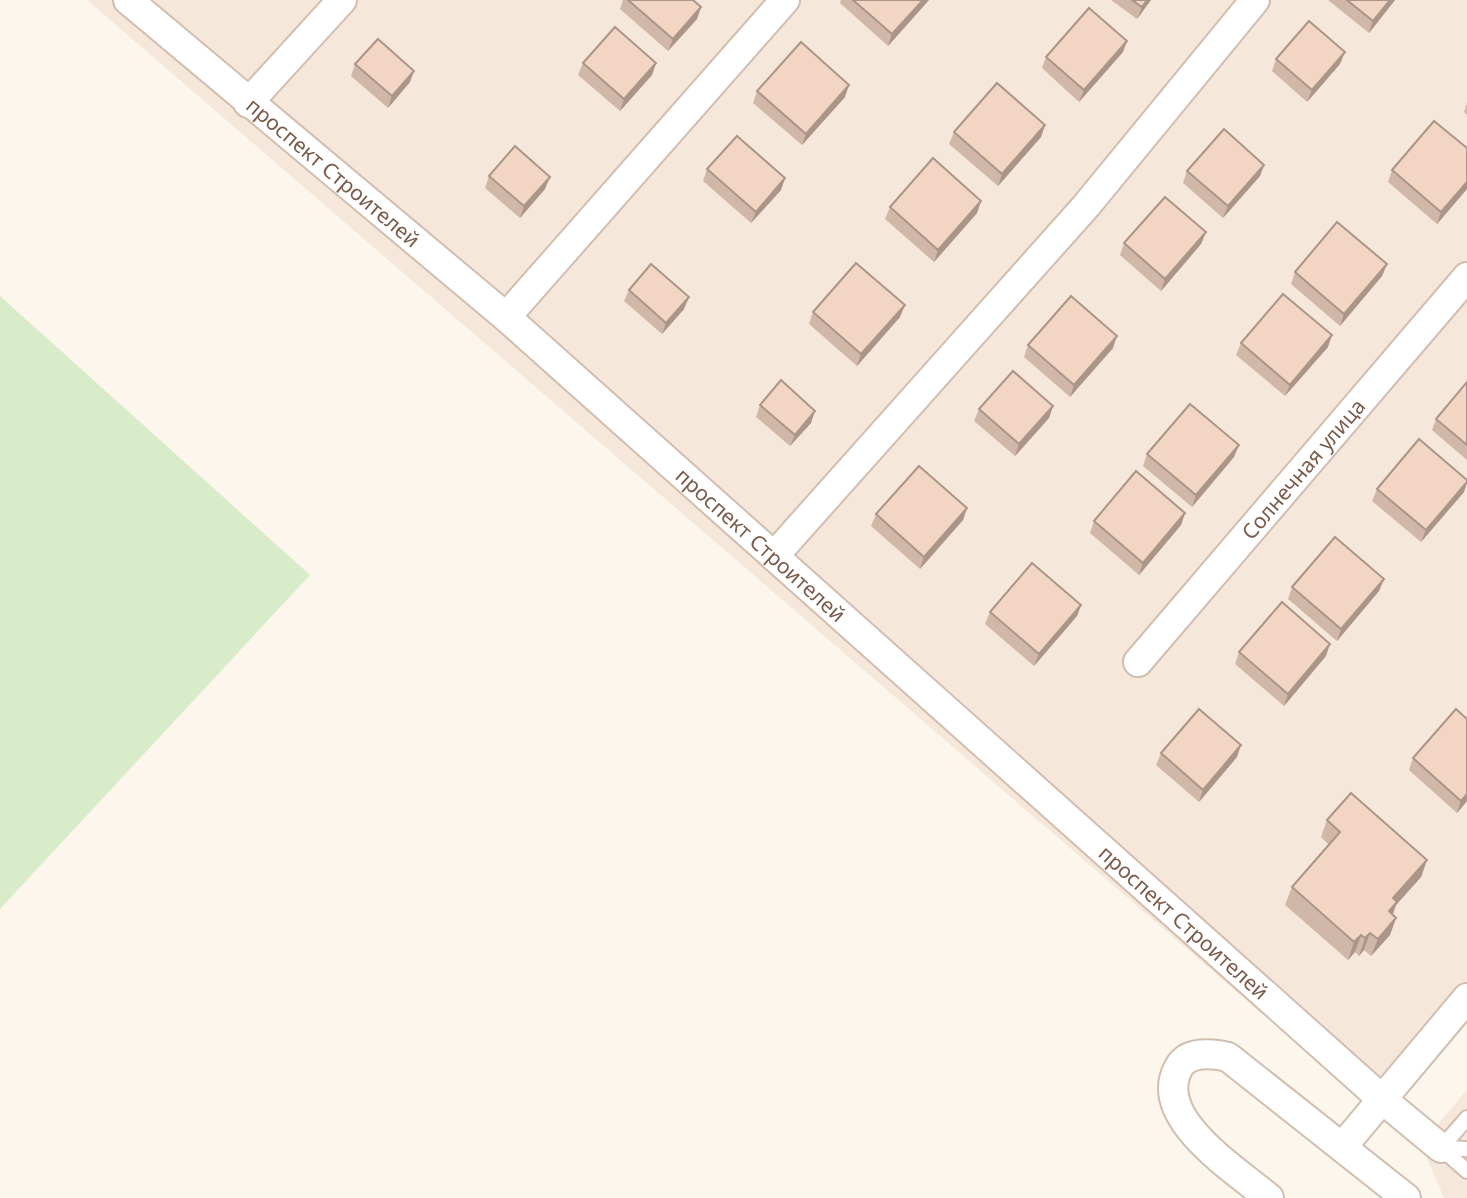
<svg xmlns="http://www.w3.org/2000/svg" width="1467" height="1198" font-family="'Noto Sans',sans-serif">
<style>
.residential{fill:#f5e8da}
.grass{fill:#d8ecc9}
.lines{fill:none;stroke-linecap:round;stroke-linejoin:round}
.service-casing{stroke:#d1beb0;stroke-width:18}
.minor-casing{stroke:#d1beb0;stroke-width:32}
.service{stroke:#fff;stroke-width:14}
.minor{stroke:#fff;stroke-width:28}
.wall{fill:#d1b7a8}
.shaded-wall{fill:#aa9588}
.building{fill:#f3d5c3;stroke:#aa9588;stroke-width:2}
.labels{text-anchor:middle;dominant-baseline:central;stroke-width:7;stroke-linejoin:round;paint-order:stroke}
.street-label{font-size:21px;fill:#7a5c4d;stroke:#fffaf3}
</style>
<rect width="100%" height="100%" fill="#fdf6ec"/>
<g class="residential">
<path d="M 87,0 L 1467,0 L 1467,986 L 1362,1100 Z"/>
<path d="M 1467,1090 L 1467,1198 L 1444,1198 L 1421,1144 Z"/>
</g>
<path class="grass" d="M 0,296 L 310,575 L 0,909 Z"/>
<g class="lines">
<g class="service-casing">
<g id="service">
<path d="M 1441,1148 L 1467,1118"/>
<path d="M 1441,1148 L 1467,1171"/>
<path d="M 1441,1148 L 1467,1149"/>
</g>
</g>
<g class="minor-casing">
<g id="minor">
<path id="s1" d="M 128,0 L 506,317 L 1383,1100 L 1441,1148"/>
<path d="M 248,103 L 342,0"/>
<path d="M 506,317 L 785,0"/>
<path d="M 774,556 L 1086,206 L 1255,0"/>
<path id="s2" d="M 1138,662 L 1467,277"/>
<path d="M 1343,1146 L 1467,998"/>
<path d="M 1269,1198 C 1236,1170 1150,1117 1179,1067 C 1188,1051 1212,1053 1228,1057 L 1406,1198"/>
</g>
</g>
<use href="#service" class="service"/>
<use href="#minor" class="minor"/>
</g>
<g class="wall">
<path d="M 623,0 L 693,0 L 701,7 L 697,19 L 668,51 L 620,9 Z"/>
<path d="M 841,0 L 929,0 L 888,46 L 840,3 Z"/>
<path d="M 1111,0 L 1151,0 L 1137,19 Z"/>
<path d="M 1328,0 L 1395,0 L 1369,33 Z"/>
<path d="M 1123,52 L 1079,102 L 1042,68 L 1046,57 Z"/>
<path d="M 1276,59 L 1340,64 L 1307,102 L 1272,71 Z"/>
<path d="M 583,63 L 656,63 L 652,75 L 620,111 L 578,75 Z"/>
<path d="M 355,64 L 410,82 L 388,108 L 351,76 Z"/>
<path d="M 757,91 L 845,97 L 802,145 L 753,103 Z"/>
<path d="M 1467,103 L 1467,115 L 1464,112 Z"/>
<path d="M 1045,125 L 1041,137 L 998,186 L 949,144 L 954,132 Z"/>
<path d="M 1467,148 L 1467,189 L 1437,224 L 1388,182 L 1392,170 Z"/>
<path d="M 1264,165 L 1260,176 L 1223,218 L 1183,183 L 1187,171 Z"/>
<path d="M 707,169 L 785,178 L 781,190 L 751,223 L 703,181 Z"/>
<path d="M 489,176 L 545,189 L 520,218 L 485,188 Z"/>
<path d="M 981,201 L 977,213 L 934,262 L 885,219 L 890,207 Z"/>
<path d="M 1206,232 L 1201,244 L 1161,291 L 1120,255 L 1124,243 Z"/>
<path d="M 1387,264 L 1382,276 L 1340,326 L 1291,284 L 1295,272 Z"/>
<path d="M 629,290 L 684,309 L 662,334 L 624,301 Z"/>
<path d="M 813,312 L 900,317 L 857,366 L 809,324 Z"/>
<path d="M 1241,343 L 1328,347 L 1285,396 L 1236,355 Z"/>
<path d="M 1028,345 L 1113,348 L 1070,397 L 1024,357 Z"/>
<path d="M 1467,382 L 1467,460 L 1432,430 L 1436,419 Z"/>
<path d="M 760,405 L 811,423 L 790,446 L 756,417 Z"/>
<path d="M 1053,406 L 1049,418 L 1015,456 L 974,421 L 979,409 Z"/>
<path d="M 1147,454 L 1234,457 L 1192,507 L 1143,466 Z"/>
<path d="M 1467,480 L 1467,483 L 1464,492 L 1421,542 L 1372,501 L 1377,489 Z"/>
<path d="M 967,508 L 963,520 L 920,569 L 871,526 L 876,514 Z"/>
<path d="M 1185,513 L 1181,525 L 1139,575 L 1090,533 L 1094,521 Z"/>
<path d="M 1384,579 L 1379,591 L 1337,641 L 1288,599 L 1292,587 Z"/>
<path d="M 1081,605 L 1077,616 L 1034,666 L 985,624 L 990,612 Z"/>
<path d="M 1239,652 L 1326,656 L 1284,706 L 1235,664 Z"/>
<path d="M 1467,719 L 1467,801 L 1457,813 L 1409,770 L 1413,758 Z"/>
<path d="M 1161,753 L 1237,757 L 1199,802 L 1156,765 Z"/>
<path d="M 1327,820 L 1427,860 L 1421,877 L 1396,905 L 1393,914 L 1396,918 L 1390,935 L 1371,956 L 1364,950 L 1359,956 L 1355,952 L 1348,960 L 1285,905 L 1292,887 L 1329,845 L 1321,837 Z"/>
</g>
<g class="shaded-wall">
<path d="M 923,0 L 929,0 L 888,46 L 892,34 Z"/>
<path d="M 1147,0 L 1151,0 L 1137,19 L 1142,7 Z"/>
<path d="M 1390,0 L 1395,0 L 1369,33 L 1373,21 Z"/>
<path d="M 701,7 L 697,19 L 668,51 L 673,39 Z"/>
<path d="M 1127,41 L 1123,52 L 1079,102 L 1084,90 Z"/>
<path d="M 1345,52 L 1340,64 L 1307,102 L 1312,90 Z"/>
<path d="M 656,63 L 652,75 L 620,111 L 624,99 Z"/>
<path d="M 414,71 L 410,82 L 388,108 L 392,96 Z"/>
<path d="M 849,85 L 845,97 L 802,145 L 806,134 Z"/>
<path d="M 1045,125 L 1041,137 L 998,186 L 1002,174 Z"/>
<path d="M 1264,165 L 1260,176 L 1223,218 L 1228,206 Z"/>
<path d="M 550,177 L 545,189 L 520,218 L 524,206 Z"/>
<path d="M 785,178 L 781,190 L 751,223 L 756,212 Z"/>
<path d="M 1467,182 L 1467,189 L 1437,224 L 1441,212 Z"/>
<path d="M 981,201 L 977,213 L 934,262 L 938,250 Z"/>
<path d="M 1206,232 L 1201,244 L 1161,291 L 1165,279 Z"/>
<path d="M 1387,264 L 1382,276 L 1340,326 L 1344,314 Z"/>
<path d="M 689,297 L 684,309 L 662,334 L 666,323 Z"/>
<path d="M 905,305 L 900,317 L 857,366 L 861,354 Z"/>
<path d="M 1332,335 L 1328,347 L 1285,396 L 1290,385 Z"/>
<path d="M 1117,336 L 1113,348 L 1070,397 L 1074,385 Z"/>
<path d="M 1053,406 L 1049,418 L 1015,456 L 1019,444 Z"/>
<path d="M 815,411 L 811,423 L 790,446 L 795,435 Z"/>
<path d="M 1239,445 L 1234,457 L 1192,507 L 1196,495 Z"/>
<path d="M 1467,482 L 1464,492 L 1421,542 L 1426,530 Z"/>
<path d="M 967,508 L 963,520 L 920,569 L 924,557 Z"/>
<path d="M 1185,513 L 1181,525 L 1139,575 L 1143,563 Z"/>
<path d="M 1384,579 L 1379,591 L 1337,641 L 1341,629 Z"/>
<path d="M 1081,605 L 1077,616 L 1034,666 L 1039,654 Z"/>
<path d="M 1330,644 L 1326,656 L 1284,706 L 1288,694 Z"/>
<path d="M 1241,745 L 1237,757 L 1199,802 L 1203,790 Z"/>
<path d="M 1467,794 L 1467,801 L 1457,813 L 1461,801 Z"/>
<path d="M 1427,860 L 1421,877 L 1396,905 L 1391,919 L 1383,928 L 1393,898 Z"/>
<path d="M 1396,918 L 1390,935 L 1371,956 L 1378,939 Z"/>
<path d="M 1370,933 L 1364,950 L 1359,956 L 1365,938 Z"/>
<path d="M 1361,935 L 1355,952 L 1348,960 L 1354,942 Z"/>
</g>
<g class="building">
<path d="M 628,0 L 693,0 L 701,7 L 673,39 Z"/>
<path d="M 853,0 L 923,0 L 892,34 Z"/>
<path d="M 1132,0 L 1147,0 L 1142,7 Z"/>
<path d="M 1347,0 L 1390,0 L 1373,21 Z"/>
<path d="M 1089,8 L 1127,41 L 1084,90 L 1046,57 Z"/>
<path d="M 1309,21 L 1345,52 L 1312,90 L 1276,59 Z"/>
<path d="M 615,27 L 656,63 L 624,99 L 583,63 Z"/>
<path d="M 378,39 L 414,71 L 392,96 L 355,64 Z"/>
<path d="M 801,42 L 849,85 L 806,134 L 757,91 Z"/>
<path d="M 997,83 L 1045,125 L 1002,174 L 954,132 Z"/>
<path d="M 1434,121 L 1467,148 L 1467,182 L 1441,212 L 1392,170 Z"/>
<path d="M 1224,129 L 1264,165 L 1228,206 L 1187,171 Z"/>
<path d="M 737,136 L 785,178 L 756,212 L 707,169 Z"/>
<path d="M 515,146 L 550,177 L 524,206 L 489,176 Z"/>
<path d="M 933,158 L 981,201 L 938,250 L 890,207 Z"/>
<path d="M 1165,197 L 1206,232 L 1165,279 L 1124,243 Z"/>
<path d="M 1337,222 L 1387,264 L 1344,314 L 1295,272 Z"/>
<path d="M 856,263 L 905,305 L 861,354 L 813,312 Z"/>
<path d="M 651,264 L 689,297 L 666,323 L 629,290 Z"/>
<path d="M 1283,294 L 1332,335 L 1290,385 L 1241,343 Z"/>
<path d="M 1071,296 L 1117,336 L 1074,385 L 1028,345 Z"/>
<path d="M 1013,371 L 1053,406 L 1019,444 L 979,409 Z"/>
<path d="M 781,380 L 815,411 L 795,435 L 760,405 Z"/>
<path d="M 1467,382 L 1467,445 L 1436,419 Z"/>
<path d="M 1190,404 L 1239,445 L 1196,495 L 1147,454 Z"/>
<path d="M 1419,439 L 1467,480 L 1467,482 L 1426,530 L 1377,489 Z"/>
<path d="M 919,466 L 967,508 L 924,557 L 876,514 Z"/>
<path d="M 1136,471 L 1185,513 L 1143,563 L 1094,521 Z"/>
<path d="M 1335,537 L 1384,579 L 1341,629 L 1292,587 Z"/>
<path d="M 1032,563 L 1081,605 L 1039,654 L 990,612 Z"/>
<path d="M 1282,602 L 1330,644 L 1288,694 L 1239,652 Z"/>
<path d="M 1199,709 L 1241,745 L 1203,790 L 1161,753 Z"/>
<path d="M 1456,709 L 1467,719 L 1467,794 L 1461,801 L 1413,758 Z"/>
<path d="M 1351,793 L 1427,860 L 1393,898 L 1397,902 L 1389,911 L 1396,918 L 1378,939 L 1370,933 L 1365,938 L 1361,935 L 1354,942 L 1292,887 L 1340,832 L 1327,820 Z"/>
</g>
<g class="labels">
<g class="street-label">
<text stroke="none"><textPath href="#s1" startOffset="268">проспект Строителей</textPath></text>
<text stroke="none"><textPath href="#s2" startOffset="254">Солнечная улица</textPath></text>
<text stroke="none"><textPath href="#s1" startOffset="835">проспект Строителей</textPath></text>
<text stroke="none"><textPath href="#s1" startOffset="1402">проспект Строителей</textPath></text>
</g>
</g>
</svg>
